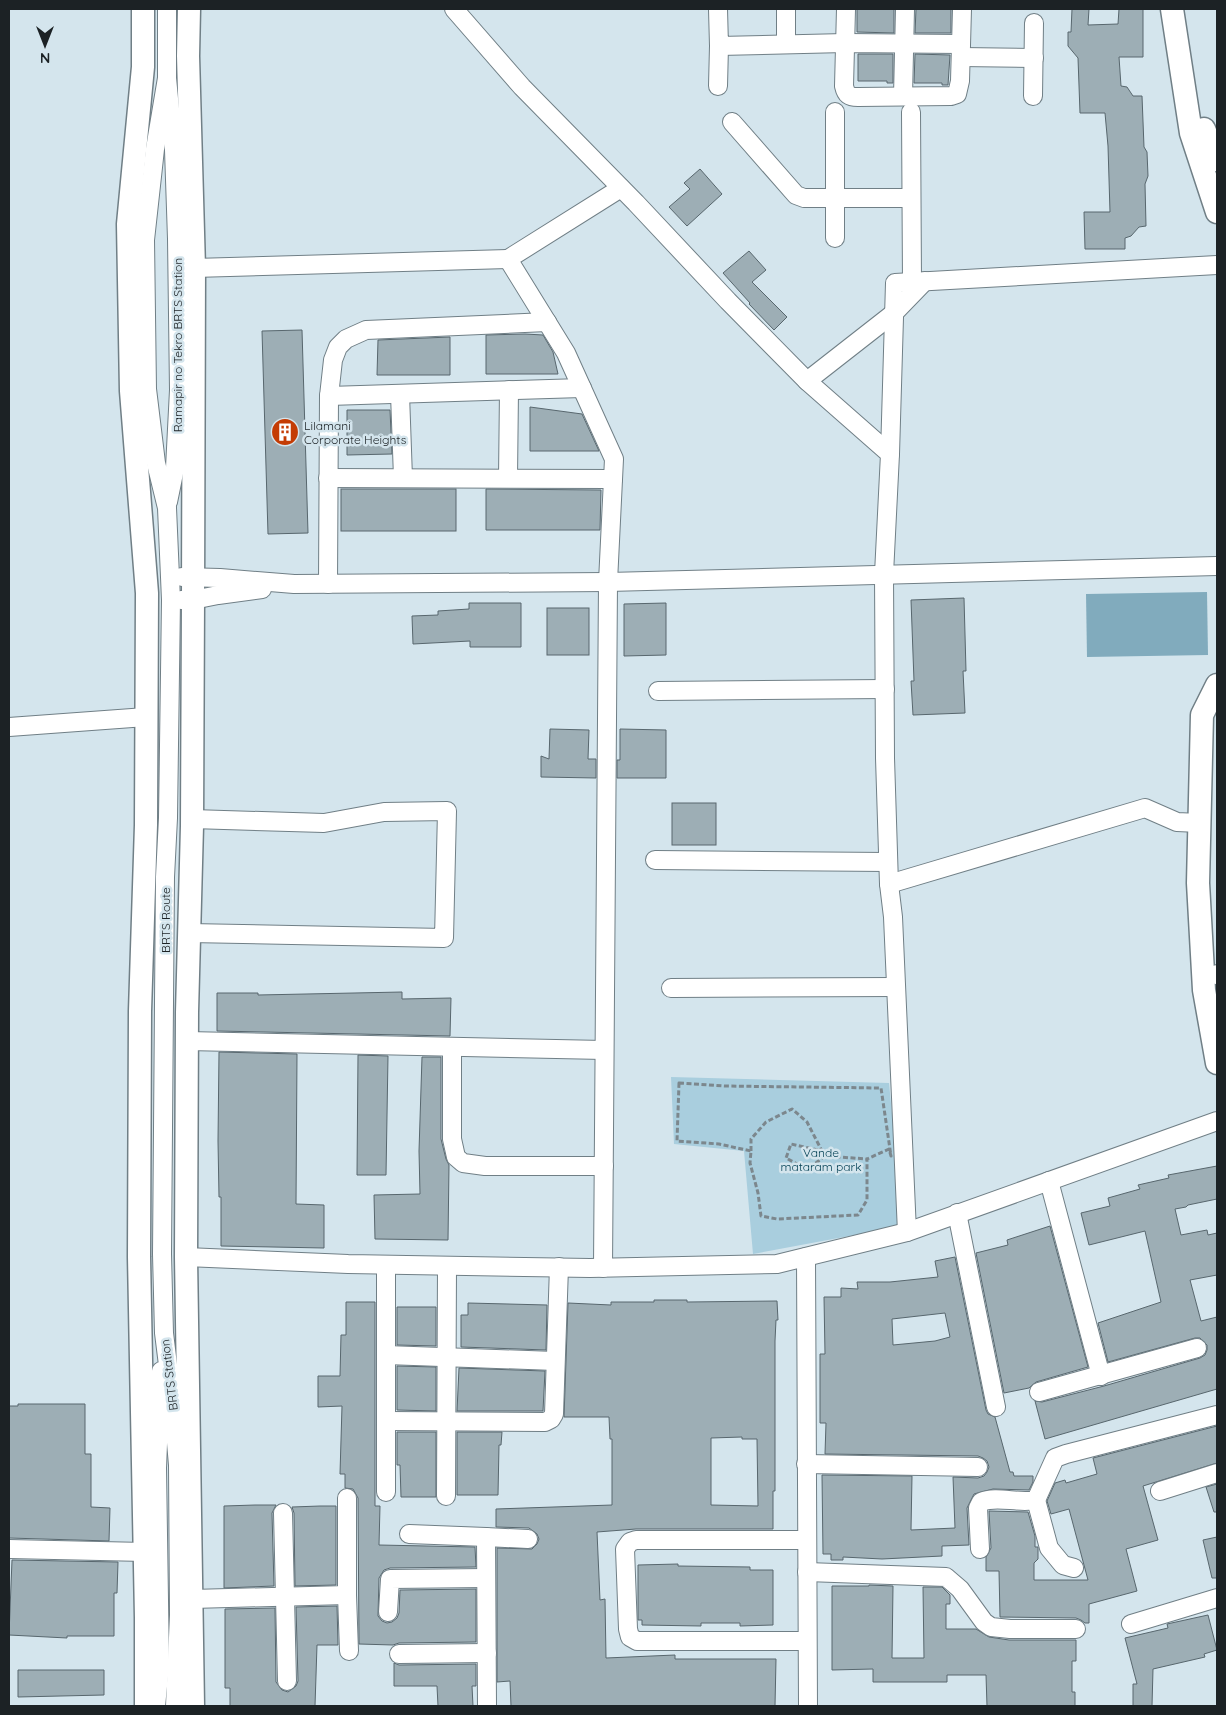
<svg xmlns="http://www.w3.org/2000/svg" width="1226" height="1715" font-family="Quicksand,sans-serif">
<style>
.green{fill:#a9cede}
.water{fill:#81abbd}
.building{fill:#9daeb5;stroke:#58676e;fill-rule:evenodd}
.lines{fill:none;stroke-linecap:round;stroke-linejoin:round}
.minor-casing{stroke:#707f86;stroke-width:20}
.major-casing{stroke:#707f86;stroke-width:25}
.path{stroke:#7c878d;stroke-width:3;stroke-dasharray:5 2.5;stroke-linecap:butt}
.minor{stroke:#fff;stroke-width:18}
.major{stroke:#fff;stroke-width:22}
.labels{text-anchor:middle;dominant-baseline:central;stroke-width:5;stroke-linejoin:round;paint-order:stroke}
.street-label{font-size:12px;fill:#1c2225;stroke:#d4e5ed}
.poi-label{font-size:12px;fill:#1c2225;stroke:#d4e5ed;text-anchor:start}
.park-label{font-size:12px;fill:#003e52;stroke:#d4e5ed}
</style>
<rect width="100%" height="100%" fill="#d4e5ed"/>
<path class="green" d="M 671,1077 L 889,1083 L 903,1226 L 753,1254 L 744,1151 L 674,1144 Z"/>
<path class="water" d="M 1207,592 L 1208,655 L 1087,657 L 1086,594 Z"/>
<g class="building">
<path d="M 857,9 L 894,9 L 894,33 L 857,32 Z"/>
<path d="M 916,9 L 951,9 L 951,33 L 915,33 Z"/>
<path d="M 1072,9 L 1089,9 L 1088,25 L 1118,24 L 1119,9 L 1143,9 L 1143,57 L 1119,57 L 1121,86 L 1127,87 L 1133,96 L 1142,96 L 1144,147 L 1147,152 L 1148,176 L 1145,184 L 1146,226 L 1139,227 L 1131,236 L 1125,238 L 1125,249 L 1085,249 L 1084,212 L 1110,212 L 1108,146 L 1105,113 L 1080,113 L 1078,58 L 1068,46 L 1068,32 L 1071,32 Z"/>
<path d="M 858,54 L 893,54 L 893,83 L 887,83 L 887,81 L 858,81 Z"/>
<path d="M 915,54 L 950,55 L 948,85 L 942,85 L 942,83 L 914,83 Z"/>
<path d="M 700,169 L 722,194 L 687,226 L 669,207 L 690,189 L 684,183 Z"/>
<path d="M 749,251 L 766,270 L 752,282 L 787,317 L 774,330 L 749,304 L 750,303 L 723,273 Z"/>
<path d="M 302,330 L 308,533 L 268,534 L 262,331 Z"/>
<path d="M 525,334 L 543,335 L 553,352 L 558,374 L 486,374 L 486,335 Z"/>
<path d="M 450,337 L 450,375 L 377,375 L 378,340 Z"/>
<path d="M 530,407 L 582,414 L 599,451 L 530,451 Z"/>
<path d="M 347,410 L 390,410 L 392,454 L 347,455 Z"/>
<rect x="341" y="489" width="115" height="42"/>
<path d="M 486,489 L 601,490 L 600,530 L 486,530 Z"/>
<path d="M 964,598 L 966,671 L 963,671 L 965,713 L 913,715 L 911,681 L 914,681 L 911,600 Z"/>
<path d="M 469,603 L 521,603 L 521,647 L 470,647 L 470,641 L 413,644 L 412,616 L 438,615 L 438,611 L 469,609 Z"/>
<path d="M 666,603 L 666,655 L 624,656 L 624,604 Z"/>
<rect x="547" y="608" width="42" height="47"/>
<path d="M 550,729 L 589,730 L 588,759 L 596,759 L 596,778 L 541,777 L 541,756 L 549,759 Z"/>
<path d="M 620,729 L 666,730 L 666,778 L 617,778 L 617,760 L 620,760 Z"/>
<rect x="672" y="803" width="44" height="42"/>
<path d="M 402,992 L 402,999 L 451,998 L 450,1036 L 217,1031 L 217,993 L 258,993 L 258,995 Z"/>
<path d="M 219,1052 L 297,1054 L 296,1204 L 324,1205 L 324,1248 L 221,1246 L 221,1197 L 219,1197 L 218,1141 Z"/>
<path d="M 358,1055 L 388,1056 L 386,1175 L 357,1175 Z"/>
<path d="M 422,1057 L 441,1057 L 441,1139 L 446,1159 L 449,1165 L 448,1240 L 375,1239 L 374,1195 L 420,1194 L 419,1151 Z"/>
<path d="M 1217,1166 L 1217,1199 L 1188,1205 L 1186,1207 L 1175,1209 L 1181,1235 L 1207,1230 L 1208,1235 L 1217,1233 L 1217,1275 L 1190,1280 L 1201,1321 L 1217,1317 L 1217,1389 L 1045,1439 L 1035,1401 L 1042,1402 L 1104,1386 L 1200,1358 L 1205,1355 L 1207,1350 L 1207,1345 L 1200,1338 L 1195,1338 L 1108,1362 L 1098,1323 L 1161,1302 L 1145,1231 L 1089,1245 L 1081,1213 L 1110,1206 L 1108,1198 L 1140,1189 L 1138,1185 L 1169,1178 L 1168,1175 Z"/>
<path d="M 1050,1226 L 1088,1367 L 1036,1382 L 1029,1388 L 1004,1393 L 976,1253 L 1008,1245 L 1007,1240 Z"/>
<path d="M 955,1257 L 986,1410 L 988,1414 L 995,1417 L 1010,1472 L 1013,1472 L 1014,1476 L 1033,1476 L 1033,1482 L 1029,1490 L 993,1489 L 974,1494 L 967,1508 L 969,1545 L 942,1546 L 942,1556 L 882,1559 L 843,1557 L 843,1560 L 831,1560 L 831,1554 L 823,1554 L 822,1475 L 912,1476 L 911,1530 L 955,1528 L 953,1477 L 978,1478 L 984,1476 L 987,1472 L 989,1467 L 987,1461 L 983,1458 L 978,1456 L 825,1454 L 826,1423 L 820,1423 L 820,1354 L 825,1354 L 824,1297 L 841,1297 L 841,1288 L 858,1289 L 857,1282 L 890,1282 L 938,1277 L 935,1261 ZM 945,1313 L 950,1337 L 935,1341 L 893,1345 L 892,1319 Z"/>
<path d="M 654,1300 L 687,1300 L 687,1302 L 777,1301 L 778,1320 L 776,1320 L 775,1341 L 775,1491 L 773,1491 L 773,1529 L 636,1529 L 597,1532 L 600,1600 L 605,1599 L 606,1658 L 675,1655 L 675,1659 L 776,1659 L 775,1706 L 511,1706 L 510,1681 L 497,1682 L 497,1548 L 532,1549 L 537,1544 L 539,1539 L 537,1534 L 529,1528 L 496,1527 L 496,1509 L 612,1505 L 612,1439 L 610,1439 L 609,1417 L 564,1417 L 568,1303 L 611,1305 L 611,1302 L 654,1302 ZM 742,1437 L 742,1439 L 757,1439 L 758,1506 L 711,1505 L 711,1438 Z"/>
<path d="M 346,1302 L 375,1302 L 375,1506 L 380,1506 L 379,1545 L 475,1547 L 476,1567 L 390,1568 L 384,1570 L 379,1578 L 378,1616 L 382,1621 L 387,1623 L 392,1622 L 397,1618 L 399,1613 L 400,1590 L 476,1589 L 476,1642 L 399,1643 L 393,1645 L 359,1644 L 358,1498 L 353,1489 L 345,1488 L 345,1474 L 340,1474 L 342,1406 L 318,1407 L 318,1376 L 340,1376 L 341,1335 L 346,1335 Z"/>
<path d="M 468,1303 L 547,1305 L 546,1350 L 461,1347 L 461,1315 L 468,1315 Z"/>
<path d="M 397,1307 L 436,1307 L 436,1346 L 397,1345 Z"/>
<path d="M 397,1366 L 436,1367 L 436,1411 L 397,1410 Z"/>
<path d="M 459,1368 L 545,1371 L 543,1411 L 457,1411 Z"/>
<path d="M 18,1404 L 85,1404 L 85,1454 L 91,1454 L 91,1507 L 110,1508 L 109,1541 L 9,1538 L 9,1406 L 18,1406 Z"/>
<path d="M 1217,1426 L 1217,1463 L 1143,1486 L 1158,1540 L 1126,1549 L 1137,1591 L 1089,1604 L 1089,1623 L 1085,1623 L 1081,1620 L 1076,1618 L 1000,1617 L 999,1571 L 986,1571 L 986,1557 L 991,1548 L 989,1511 L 1028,1512 L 1035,1536 L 1035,1547 L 1038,1547 L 1038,1559 L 1034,1563 L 1034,1580 L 1088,1580 L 1069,1509 L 1051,1514 L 1047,1501 L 1055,1483 L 1065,1480 L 1066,1483 L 1097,1474 L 1093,1458 Z"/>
<path d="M 397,1432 L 436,1432 L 436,1497 L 401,1497 L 400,1465 L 397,1465 Z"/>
<path d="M 457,1432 L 502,1432 L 501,1445 L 499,1445 L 498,1495 L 457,1495 Z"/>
<path d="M 1217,1484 L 1217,1512 L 1214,1512 L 1206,1487 Z"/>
<path d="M 255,1505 L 276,1505 L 272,1513 L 274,1586 L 224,1588 L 224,1506 Z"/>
<path d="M 320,1506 L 336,1506 L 336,1585 L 295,1586 L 294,1513 L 292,1507 Z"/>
<path d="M 1217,1537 L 1217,1578 L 1212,1578 L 1203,1540 Z"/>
<path d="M 12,1560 L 118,1562 L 117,1593 L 114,1593 L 114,1636 L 67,1636 L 67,1638 L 9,1635 Z"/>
<path d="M 678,1564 L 678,1566 L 750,1567 L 750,1570 L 773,1570 L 773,1625 L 740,1626 L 740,1623 L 701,1623 L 701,1626 L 642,1625 L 642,1620 L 638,1620 L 638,1565 Z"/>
<path d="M 869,1585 L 893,1586 L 892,1658 L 924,1658 L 923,1587 L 942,1587 L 950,1595 L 950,1604 L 946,1604 L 946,1629 L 976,1629 L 989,1637 L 1009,1640 L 1076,1640 L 1076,1661 L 1072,1661 L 1072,1692 L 1075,1692 L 1075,1706 L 987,1706 L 986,1675 L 947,1675 L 947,1682 L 873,1682 L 873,1669 L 832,1670 L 832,1586 L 869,1586 Z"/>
<path d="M 337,1606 L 338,1645 L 317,1645 L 315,1706 L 230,1706 L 230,1688 L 225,1688 L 225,1609 L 275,1608 L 276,1682 L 282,1690 L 288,1692 L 296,1686 L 298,1681 L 296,1607 Z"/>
<path d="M 1208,1615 L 1217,1650 L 1204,1654 L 1205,1657 L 1153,1669 L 1152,1706 L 1133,1706 L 1133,1684 L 1137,1684 L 1125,1638 L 1168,1628 L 1167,1624 Z"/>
<path d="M 394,1663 L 399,1665 L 476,1664 L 476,1686 L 472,1686 L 473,1706 L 438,1706 L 437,1686 L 394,1686 Z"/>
<path d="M 18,1670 L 104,1670 L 104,1695 L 18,1697 Z"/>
</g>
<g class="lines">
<g class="minor-casing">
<g id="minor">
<path d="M 167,9 L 167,78 L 174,150 L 177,239 L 179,390 L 175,468 L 168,502"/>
<path d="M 454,9 L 522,87 L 636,203 L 728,301 L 807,381 L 890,454 L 884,574 L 885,758 L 889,884 L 893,917 L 907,1232"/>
<path d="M 718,9 L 719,46 L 845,43 L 961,44"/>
<path d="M 786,9 L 786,44"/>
<path d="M 846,9 L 844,86 C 846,95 849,97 858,97 L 951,96 L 957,94 L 960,81 L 962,9"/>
<path d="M 961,57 L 1034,58"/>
<path d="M 167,78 L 155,149 L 145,240 L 147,389 L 156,463 L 167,508 L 171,600 L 168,818 L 165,877 L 162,1254 L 164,1333 L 172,1397 L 178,1465 L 179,1615 L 175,1706"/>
<path d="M 718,86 L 719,46"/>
<path d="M 903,96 L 905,9"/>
<path d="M 1033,96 L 1034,23"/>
<path d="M 911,112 L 912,282"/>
<path d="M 732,122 L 796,195 L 804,198 L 911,198"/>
<path d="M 835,238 L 835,112"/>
<path d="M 194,268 L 508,259"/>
<path d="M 807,381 L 894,313 L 925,281"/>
<path d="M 400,394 L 403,478"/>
<path d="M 329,396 L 582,388"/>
<path d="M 890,454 L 895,283 L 1217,265"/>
<path d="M 328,478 L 613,479"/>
<path d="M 508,478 L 509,390"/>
<path d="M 182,577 L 220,578 L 294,584 L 608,582 L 1217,566"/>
<path d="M 328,584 L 329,396 L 333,360 L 338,347 L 346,339 L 366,330 L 547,322"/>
<path d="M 181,600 L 193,600 L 218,595 L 262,589"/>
<path d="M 658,691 L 885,689"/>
<path d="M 9,727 L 146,717"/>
<path d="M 655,860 L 888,862"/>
<path d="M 889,884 L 1145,808 L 1177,822 L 1199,823"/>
<path d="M 189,933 L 444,938 L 447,811 L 384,812 L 324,823 L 192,819"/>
<path d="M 1216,975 L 1217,974"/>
<path d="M 671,988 L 895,987"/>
<path d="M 187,1041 L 604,1050"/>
<path d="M 452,1047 L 452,1139 L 456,1157 L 463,1163 L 485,1166 L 604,1166"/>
<path d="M 1049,1181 L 1101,1376"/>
<path d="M 957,1213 L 996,1407"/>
<path d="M 186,1257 L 348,1264 L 590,1268 L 777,1264 L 907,1232 L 1217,1121"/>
<path d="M 806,1257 L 808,1706"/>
<path d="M 386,1265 L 386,1492"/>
<path d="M 603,1268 L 608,582 L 614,459 L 566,353 L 508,259 L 621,188"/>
<path d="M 386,1355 L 555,1361"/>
<path d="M 1039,1392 L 1197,1348"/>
<path d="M 386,1421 L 545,1422 L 551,1419 L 554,1414 L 559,1267"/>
<path d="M 806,1464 L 978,1467"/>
<path d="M 1160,1491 L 1217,1473"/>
<path d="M 446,1496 L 447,1266"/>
<path d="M 1036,1500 L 1049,1548 L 1063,1565 L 1074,1568"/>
<path d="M 283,1513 L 287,1681"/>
<path d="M 409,1534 L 486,1537"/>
<path d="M 807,1540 L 636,1540 L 630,1542 L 625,1549 L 628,1629 L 630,1637 L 637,1641 L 807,1641"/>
<path d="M 9,1549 L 145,1552"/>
<path d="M 980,1549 L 978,1508 L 981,1502 C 997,1495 1018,1504 1036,1500 L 1055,1458 L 1066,1454 L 1217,1415"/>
<path d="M 807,1572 L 946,1577 L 960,1589 L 984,1622 L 991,1627 L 1010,1629 L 1076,1629"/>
<path d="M 347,1595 L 349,1651"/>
<path d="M 192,1599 L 347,1595 L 347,1498"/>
<path d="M 388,1612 L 390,1579 L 486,1578"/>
<path d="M 1131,1624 L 1217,1598"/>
<path d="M 399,1654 L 487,1653"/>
<path d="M 156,1706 L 160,1666 L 157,1468 L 161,1371"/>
<path d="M 487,1706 L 486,1537 L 528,1539"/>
</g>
</g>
<g class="major-casing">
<g id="major">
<path d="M 143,9 L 143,67 L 128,224 L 131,391 L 147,593 L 146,825 L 140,1011 L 139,1257 L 146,1618 L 146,1706"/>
<path d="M 189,9 L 188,56 L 194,268 L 193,600 L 192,826 L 187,1012 L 186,1257 L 193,1706"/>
<path d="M 1172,9 L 1191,133 L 1217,212"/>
<path d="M 1204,129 L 1217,160"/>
<path d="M 1217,685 L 1202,715 L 1198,883 L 1204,990 L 1217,1063"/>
</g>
</g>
<g class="path">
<path d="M 679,1083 L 724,1086 L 881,1088 L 891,1156 L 889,1149 L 867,1159 L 867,1200 L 858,1215 L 777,1219 L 761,1216 L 758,1193 L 750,1163 L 751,1151 L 719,1144 L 677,1141 Z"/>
<path d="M 751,1151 L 751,1139 L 766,1122 L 792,1109 L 807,1122 L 822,1151 L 791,1144 L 786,1158 L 797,1164 L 812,1166 L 825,1156 L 867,1159"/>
</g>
<use href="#minor" class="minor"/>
<use href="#major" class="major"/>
</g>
<defs>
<g id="building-disc" transform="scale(1.4375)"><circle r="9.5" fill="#c43c04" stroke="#d4e5ed"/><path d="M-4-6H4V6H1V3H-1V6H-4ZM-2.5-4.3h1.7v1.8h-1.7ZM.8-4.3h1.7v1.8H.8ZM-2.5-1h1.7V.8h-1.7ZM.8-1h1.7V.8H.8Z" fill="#fff"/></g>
</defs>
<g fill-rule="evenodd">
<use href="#building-disc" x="285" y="432"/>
</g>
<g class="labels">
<g class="street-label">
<text transform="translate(177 345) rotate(-90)">Ramapir no Tekro BRTS Station</text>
<text transform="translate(165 920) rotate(-90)">BRTS Route</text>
<text transform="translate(169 1375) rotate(-97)">BRTS Station</text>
</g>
<g class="poi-label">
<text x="304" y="425">Lilamani<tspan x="304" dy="14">Corporate Heights</tspan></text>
</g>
<g class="park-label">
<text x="821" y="1152">Vande<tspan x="821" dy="14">mataram park</tspan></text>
</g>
</g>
<rect width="1226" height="1715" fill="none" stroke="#1c2225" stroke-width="20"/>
<g transform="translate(45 45) rotate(180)" stroke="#d4e5ed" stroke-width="4" paint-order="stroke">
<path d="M0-4L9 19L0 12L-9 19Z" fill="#1c2225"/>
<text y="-8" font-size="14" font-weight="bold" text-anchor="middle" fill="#1c2225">N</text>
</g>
</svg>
